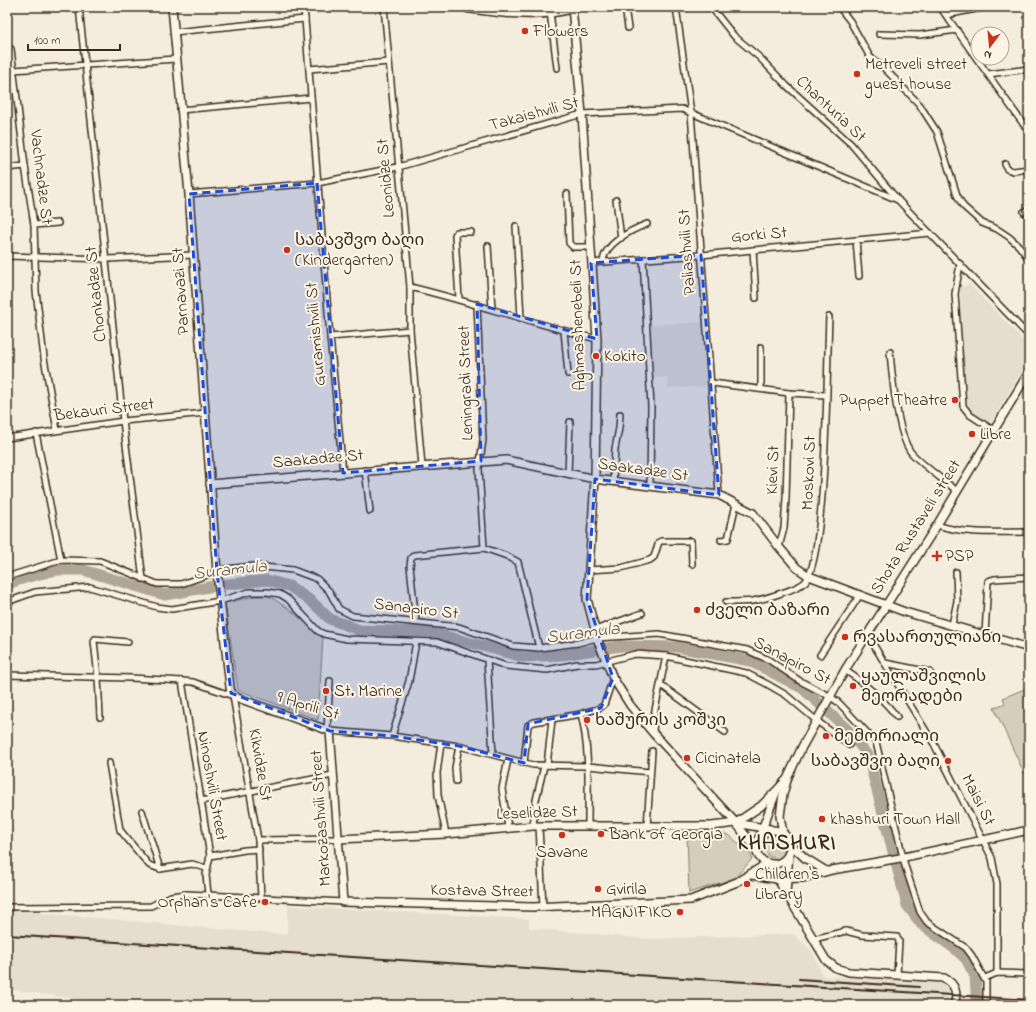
<svg xmlns="http://www.w3.org/2000/svg" width="1036" height="1012" font-family="'Indie Flower','Noto Sans Georgian',sans-serif">
<style>
.built{fill:#e5ddce}
.green{fill:#d6cdbd;stroke:#887c6e}
.lines{fill:none;stroke-linecap:round;stroke-linejoin:round}
.river{stroke:#b0a596;stroke-width:11}
.street-casing{stroke:#3b2a1e;stroke-width:8}
.secondary-casing{stroke:#3b2a1e;stroke-width:10}
.highway-casing{stroke:#3b2a1e;stroke-width:13}
.street{stroke:#fcf5e5;stroke-width:5}
.secondary{stroke:#fcf5e5;stroke-width:7}
.highway{stroke:#fcf5e5;stroke-width:10}
.rail{stroke:#3b2a1e;stroke-width:2}
.marked{fill:#1d4ed8;fill-opacity:0.2;stroke:#1d4ed8;stroke-width:3;stroke-dasharray:8 5;stroke-linejoin:round}
.poi-dot{fill:#c8321e;stroke:#fcf5e5;stroke-width:1.5}
.labels{text-anchor:middle;dominant-baseline:central;stroke-width:4;stroke-linejoin:round;paint-order:stroke}
.poi-label{font-size:17px;fill:#3b2a1e;stroke:#fcf5e5;text-anchor:start}
.street-label{font-size:17px;fill:#3b2a1e;stroke:#fcf5e5}
.water-label{font-size:18px;font-style:italic;fill:#645548;stroke:#fcf5e5}
.district-label{font-size:21px;font-weight:bold;letter-spacing:1px;fill:#3b2a1e;stroke:#fcf5e5}
</style>
<rect width="100%" height="100%" fill="#f4eddd"/>
<filter id="ink" filterUnits="userSpaceOnUse"><feTurbulence type="fractalNoise" baseFrequency=".025" numOctaves="2"/><feDisplacementMap in="SourceGraphic" scale="8" xChannelSelector="R" yChannelSelector="G"/><feConvolveMatrix kernelMatrix="1 2 1 2 8 2 1 2 1" color-interpolation-filters="sRGB"/></filter>
<g filter="url(#ink)">
<g class="built">
<path d="M 969,284 L 1029,346 L 1029,360 L 988,426 L 970,410 L 965,399 L 960,288 Z"/>
<path d="M 703,322 L 706,387 L 668,388 L 667,377 L 652,378 L 650,325 Z"/>
<path d="M 288,906 L 529,919 L 529,928 L 647,939 L 793,934 L 811,950 L 823,976 L 941,983 L 949,988 L 948,1004 L 121,1005 L 7,989 L 7,910 L 287,935 Z"/>
</g>
<g class="green">
<path d="M 255,596 L 269,596 L 288,608 L 323,637 L 318,720 L 238,690 L 225,603 Z"/>
<path d="M 1029,687 L 1029,772 L 1024,773 L 994,708 L 1005,703 L 1003,698 Z"/>
<path d="M 719,833 L 729,835 L 751,855 L 752,859 L 735,878 L 689,893 L 687,834 Z"/>
<path d="M 771,834 L 778,837 L 785,848 L 783,855 L 778,859 L 768,856 L 763,845 L 765,837 Z"/>
</g>
<g class="lines">
<path class="river" d="M 7,584 L 25,578 L 56,570 L 83,570 L 165,595 L 220,585 L 267,580 L 289,586 L 311,601 L 330,619 L 359,630 L 431,632 L 523,657 L 562,655 L 621,646 L 677,647 L 750,661 L 802,688 L 848,730 L 868,756 L 907,905 L 921,924 L 954,948 L 966,959 L 975,976 L 977,1005"/>
<g class="street-casing">
<g id="street">
<path d="M 79,7 L 123,421 L 143,579"/>
<path d="M 304,7 L 330,337 L 343,473"/>
<path d="M 384,7 L 410,287 L 410,330 L 422,466"/>
<path d="M 625,7 L 628,28"/>
<path d="M 676,7 L 691,113 L 719,495"/>
<path d="M 711,7 L 734,36 L 759,57 L 787,86 L 851,144 L 898,200 L 1029,336"/>
<path d="M 839,7 L 850,21 L 870,57 L 883,67 L 919,104 L 937,132 L 957,195 L 963,206 L 982,223 L 997,229 L 1009,237 L 1019,246 L 1029,259"/>
<path d="M 940,7 L 1029,132"/>
<path d="M 550,12 L 557,68"/>
<path d="M 946,15 L 986,7"/>
<path d="M 174,32 L 305,19"/>
<path d="M 879,34 L 920,35 L 957,30"/>
<path d="M 7,48 L 11,49 L 25,166 L 34,225 L 36,291 L 44,358 L 57,430"/>
<path d="M 309,69 L 389,62"/>
<path d="M 13,70 L 176,59"/>
<path d="M 988,74 L 1029,69"/>
<path d="M 180,110 L 311,98"/>
<path d="M 1005,164 L 1007,169 L 1013,171 L 1029,169"/>
<path d="M 7,168 L 25,166"/>
<path d="M 189,194 L 317,183 L 398,167 L 582,114 L 682,109 L 898,200"/>
<path d="M 567,194 L 569,243 L 573,247 L 590,247"/>
<path d="M 616,200 L 621,238"/>
<path d="M 1024,212 L 1029,210"/>
<path d="M 34,225 L 58,223"/>
<path d="M 516,226 L 521,318"/>
<path d="M 856,240 L 859,276"/>
<path d="M 488,246 L 492,309"/>
<path d="M 753,250 L 756,298"/>
<path d="M 7,256 L 107,259 L 193,255"/>
<path d="M 643,259 L 651,407 L 650,486"/>
<path d="M 603,262 C 604,244 631,230 647,224"/>
<path d="M 591,263 L 701,255 L 930,233"/>
<path d="M 960,264 L 955,294 L 963,406 L 970,415 L 993,430"/>
<path d="M 410,287 C 473,302 534,324 597,339"/>
<path d="M 459,299 L 455,235 L 457,232 L 471,232"/>
<path d="M 477,304 L 483,440 L 479,469 L 484,548"/>
<path d="M 564,331 L 568,374"/>
<path d="M 330,337 L 410,330"/>
<path d="M 890,352 C 892,376 897,432 910,451 C 918,462 945,481 957,491"/>
<path d="M 712,383 L 789,393 L 826,395"/>
<path d="M 761,389 L 761,347"/>
<path d="M 36,433 L 61,560"/>
<path d="M 7,438 L 123,421 L 206,413"/>
<path d="M 365,470 L 370,511"/>
<path d="M 568,473 L 570,422"/>
<path d="M 613,482 L 615,449 L 619,428 L 620,414"/>
<path d="M 937,525 C 967,535 998,532 1029,532"/>
<path d="M 721,540 L 728,539 L 736,504"/>
<path d="M 779,547 L 784,528 L 786,498 L 789,393"/>
<path d="M 588,570 L 621,568 L 650,560 L 654,557 L 659,542 L 661,541 L 691,541 L 692,564"/>
<path d="M 7,577 L 61,560 L 100,561 L 157,584 L 181,584 L 225,569 L 254,566 L 293,570 L 317,579 L 329,591 L 339,609 L 353,616 L 459,627 L 513,646 L 539,648 L 578,643 L 597,638 L 659,634 L 747,650 L 769,660 L 800,681 L 831,697 L 839,703 L 876,742 L 905,866 L 920,912 L 927,922 L 966,948 L 972,956 L 986,982 L 986,1005"/>
<path d="M 7,602 L 35,592 L 90,587 L 157,607 L 172,609 L 220,601 L 249,592 L 267,592 L 280,594 L 288,599 L 318,631 L 324,634 L 347,639 L 437,642 L 506,666 L 547,670 L 577,664 L 596,664 L 635,654 L 666,656 L 746,673 L 767,684 L 786,695 L 817,721 L 849,745"/>
<path d="M 726,602 C 735,602 744,602 753,601 C 764,599 798,589 805,582 C 827,558 827,360 829,317"/>
<path d="M 416,622 L 410,566 L 411,558 L 414,555 L 484,548 L 507,556 L 518,562 L 539,648"/>
<path d="M 952,625 L 957,601 L 956,572"/>
<path d="M 595,630 L 642,613"/>
<path d="M 867,634 L 934,744 L 992,858 L 997,884 L 997,973"/>
<path d="M 985,635 L 988,581 L 994,579 L 1029,577"/>
<path d="M 820,655 L 860,595"/>
<path d="M 487,660 L 493,754"/>
<path d="M 885,663 L 930,672"/>
<path d="M 845,670 C 865,684 883,698 897,717"/>
<path d="M 7,675 L 131,678 L 182,681 L 193,682 L 233,696 L 258,840 L 261,897"/>
<path d="M 182,681 L 210,856 L 206,875 L 208,894"/>
<path d="M 661,685 L 725,732"/>
<path d="M 581,714 C 590,750 588,789 588,826"/>
<path d="M 100,717 L 98,677 L 94,641 L 95,639 L 128,642"/>
<path d="M 327,730 L 330,681"/>
<path d="M 330,731 L 392,736 L 459,746 L 533,765 L 588,766 L 650,772"/>
<path d="M 653,733 L 654,715 L 666,656"/>
<path d="M 392,736 L 409,681 L 416,642"/>
<path d="M 441,743 L 437,773 L 438,795 L 446,834"/>
<path d="M 109,763 L 120,830 L 149,865 L 160,869 L 192,864 L 206,868"/>
<path d="M 524,763 L 528,725 L 534,722 L 581,714 C 588,710 598,711 604,705 L 613,678"/>
<path d="M 547,765 L 552,720"/>
<path d="M 456,781 L 455,768 L 459,746"/>
<path d="M 201,801 L 333,775"/>
<path d="M 142,811 L 160,869"/>
<path d="M 533,826 L 536,800 L 544,766"/>
<path d="M 539,826 L 543,907"/>
<path d="M 508,827 L 502,789 L 508,759"/>
<path d="M 647,827 L 652,751"/>
<path d="M 258,840 L 338,839"/>
<path d="M 210,856 L 245,850 L 259,849"/>
<path d="M 7,907 L 151,906 L 171,896 L 187,894 L 343,902"/>
<path d="M 814,939 L 846,931 L 862,935 L 897,937 L 899,941 L 897,975"/>
<path d="M 985,978 L 997,973 L 1029,974"/>
<path d="M 7,1004 L 28,1005"/>
</g>
</g>
<g class="secondary-casing">
<g id="secondary">
<path d="M 172,7 L 189,194 L 217,572 L 230,687 L 231,693 L 238,698 L 330,731 L 343,902 L 533,907 L 691,900 L 737,882 L 768,863 L 826,960 L 836,968 L 849,972 L 944,978 C 956,984 958,994 954,1005"/>
<path d="M 572,7 L 582,114 L 597,339 L 595,479 L 587,599 L 598,641 L 613,678 L 630,705 L 653,733 L 736,823 L 756,849"/>
<path d="M 210,484 L 506,460 L 595,479 L 719,495 L 753,513 L 779,547 L 797,568 L 809,576 L 905,612 L 1029,648"/>
<path d="M 736,823 L 761,806 L 775,792"/>
<circle cx="773" cy="847" r="17"/>
<path d="M 761,832 L 777,790 L 786,780"/>
<path d="M 783,833 L 780,816 L 783,794 L 788,777 L 802,747 L 845,670 L 937,525 L 1029,372"/>
<path d="M 338,839 L 446,834 L 533,826 L 712,826 L 736,823 L 770,829"/>
<path d="M 790,844 L 805,858 L 826,871"/>
<path d="M 751,875 L 777,879 L 803,878 L 832,870 L 900,858 L 1029,830"/>
<path d="M 786,894 L 789,852"/>
</g>
</g>
<g class="highway-casing">
<path id="highway" d="M 468,7 C 503,12 539,17 573,7"/>
</g>
<use href="#street" class="street"/>
<use href="#secondary" class="secondary"/>
<use href="#highway" class="highway"/>
<g class="rail">
<path d="M 7,935 L 1029,1000"/>
<path d="M 799,979 L 919,987"/>
</g>
</g>
</g>
<path class="marked" d="M 317,183 L 343,473 L 481,461 L 477,304 L 597,339 L 591,263 L 701,255 L 719,495 L 595,479 L 587,599 L 613,678 L 601,708 L 528,724 L 524,763 L 459,746 L 392,736 L 330,731 L 231,693 L 217,572 L 189,194 Z"/>
<g class="poi-dot">
<circle cx="525" cy="31" r="4"/>
<circle cx="857" cy="74" r="4"/>
<circle cx="287" cy="250" r="4"/>
<circle cx="596" cy="356" r="4"/>
<circle cx="955" cy="400" r="4"/>
<circle cx="972" cy="434" r="4"/>
<path d="M935 550h4v4h4v4h-4v4h-4v-4h-4v-4h4z"/>
<circle cx="697" cy="610" r="4"/>
<circle cx="845" cy="637" r="4"/>
<circle cx="853" cy="686" r="4"/>
<circle cx="326" cy="691" r="4"/>
<circle cx="587" cy="720" r="4"/>
<circle cx="826" cy="736" r="4"/>
<circle cx="687" cy="758" r="4"/>
<circle cx="948" cy="761" r="4"/>
<circle cx="822" cy="819" r="4"/>
<circle cx="601" cy="834" r="4"/>
<circle cx="562" cy="835" r="4"/>
<circle cx="747" cy="884" r="4"/>
<circle cx="598" cy="889" r="4"/>
<circle cx="265" cy="902" r="4"/>
<circle cx="680" cy="912" r="4"/>
</g>
<g class="labels">
<g class="poi-label">
<text x="533" y="31">Flowers</text>
<text x="865" y="64">Metreveli street<tspan x="865" dy="20">guest house</tspan></text>
<text x="295" y="240">საბავშვო ბაღი<tspan x="295" dy="20">(Kindergarten)</tspan></text>
<text x="604" y="356">Kokito</text>
<text x="947" y="400" text-anchor="end">Puppet Theatre</text>
<text x="980" y="434">Libre</text>
<text x="945" y="556">PSP</text>
<text x="705" y="610">ძველი ბაზარი</text>
<text x="853" y="637">რვასართულიანი</text>
<text x="861" y="676">ყაულაშვილის<tspan x="861" dy="20">მეორადები</tspan></text>
<text x="334" y="691">St. Marine</text>
<text x="595" y="720">ხაშურის კოშკი</text>
<text x="834" y="736">მემორიალი</text>
<text x="695" y="758">Cicinatela</text>
<text x="940" y="761" text-anchor="end">საბავშვო ბაღი</text>
<text x="830" y="819">khashuri Town Hall</text>
<text x="609" y="834">Bank of Georgia</text>
<text x="562" y="852" text-anchor="middle">Savane</text>
<text x="755" y="874">Children's<tspan x="755" dy="20">Library</tspan></text>
<text x="606" y="889">Gvirila</text>
<text x="257" y="902" text-anchor="end">Orphan's Cafe</text>
<text x="672" y="912" text-anchor="end">MAGNIFIKO</text>
</g>
<g class="street-label">
<text transform="translate(831 109) rotate(43)">Chanturia St</text>
<text transform="translate(534 114) rotate(-15)">Takaishvili St</text>
<text transform="translate(41 177) rotate(83)">Vachnadze St</text>
<text transform="translate(386 178) rotate(-95)">Leonidze St</text>
<text transform="translate(759 235) rotate(-5)">Gorki St</text>
<text transform="translate(687 252) rotate(-94)">Paliashvili St</text>
<text transform="translate(181 291) rotate(-94)">Parnavazi St</text>
<text transform="translate(96 294) rotate(-96)">Chonkadze St</text>
<text transform="translate(578 325) rotate(-92)">Aghmashenebeli St</text>
<text transform="translate(316 334) rotate(-95)">Guramishvili St</text>
<text transform="translate(466 383) rotate(-92)">Leningradi Street</text>
<text transform="translate(104 410) rotate(-7)">Bekauri Street</text>
<text transform="translate(318 459) rotate(-5)">Saakadze St</text>
<text transform="translate(643 470) rotate(8)">Saakadze St</text>
<text transform="translate(773 470) rotate(-88)">Kievi St</text>
<text transform="translate(809 473) rotate(-88)">Moskovi St</text>
<text transform="translate(916 527) rotate(-58)">Shota Rustaveli street</text>
<text transform="translate(416 609) rotate(7)">Sanapiro St</text>
<text transform="translate(792 661) rotate(28)">Sanapiro St</text>
<text transform="translate(308 706) rotate(17)">9 Aprili St</text>
<text transform="translate(260 765) rotate(80)">Kikvidze St</text>
<text transform="translate(212 786) rotate(80)">Ninoshvili Street</text>
<text transform="translate(978 800) rotate(63)">Maisi St</text>
<text transform="translate(537 813) rotate(-2)">Leselidze St</text>
<text transform="translate(321 818) rotate(-94)">Markozashvili Street</text>
<text transform="translate(482 891) rotate(1)">Kostava Street</text>
</g>
<g class="water-label">
<text transform="translate(230 571) rotate(-6)">Suramula</text>
<text transform="translate(583 634) rotate(-7)">Suramula</text>
</g>
<g class="district-label">
<text x="787" y="844">KHASHURI</text>
</g>
</g>
<rect width="1036" height="1012" fill="none" stroke="#fcf5e5" stroke-width="24"/>
<rect x="12" y="12" width="1012" height="988" fill="none" stroke="#3b2a1e" stroke-width="1.5" filter="url(#ink)"/>
<g transform="translate(990 46) rotate(196)"><circle r="19" fill="#fcf5e5" stroke="#afa495"/>
<path d="M0-3L7 15L0 10L-7 15Z" fill="#c8321e"/>
<text y="-6" font-size="11" font-weight="bold" text-anchor="middle" fill="#3b2a1e">N</text>
</g>
<path d="M28 44v6h92v-6" fill="none" stroke="#3b2a1e" stroke-width="2"/>
<text x="34" y="44" font-size="12" fill="#3b2a1e" stroke="#fcf5e5" stroke-width="3" paint-order="stroke">100 m</text>
</svg>
